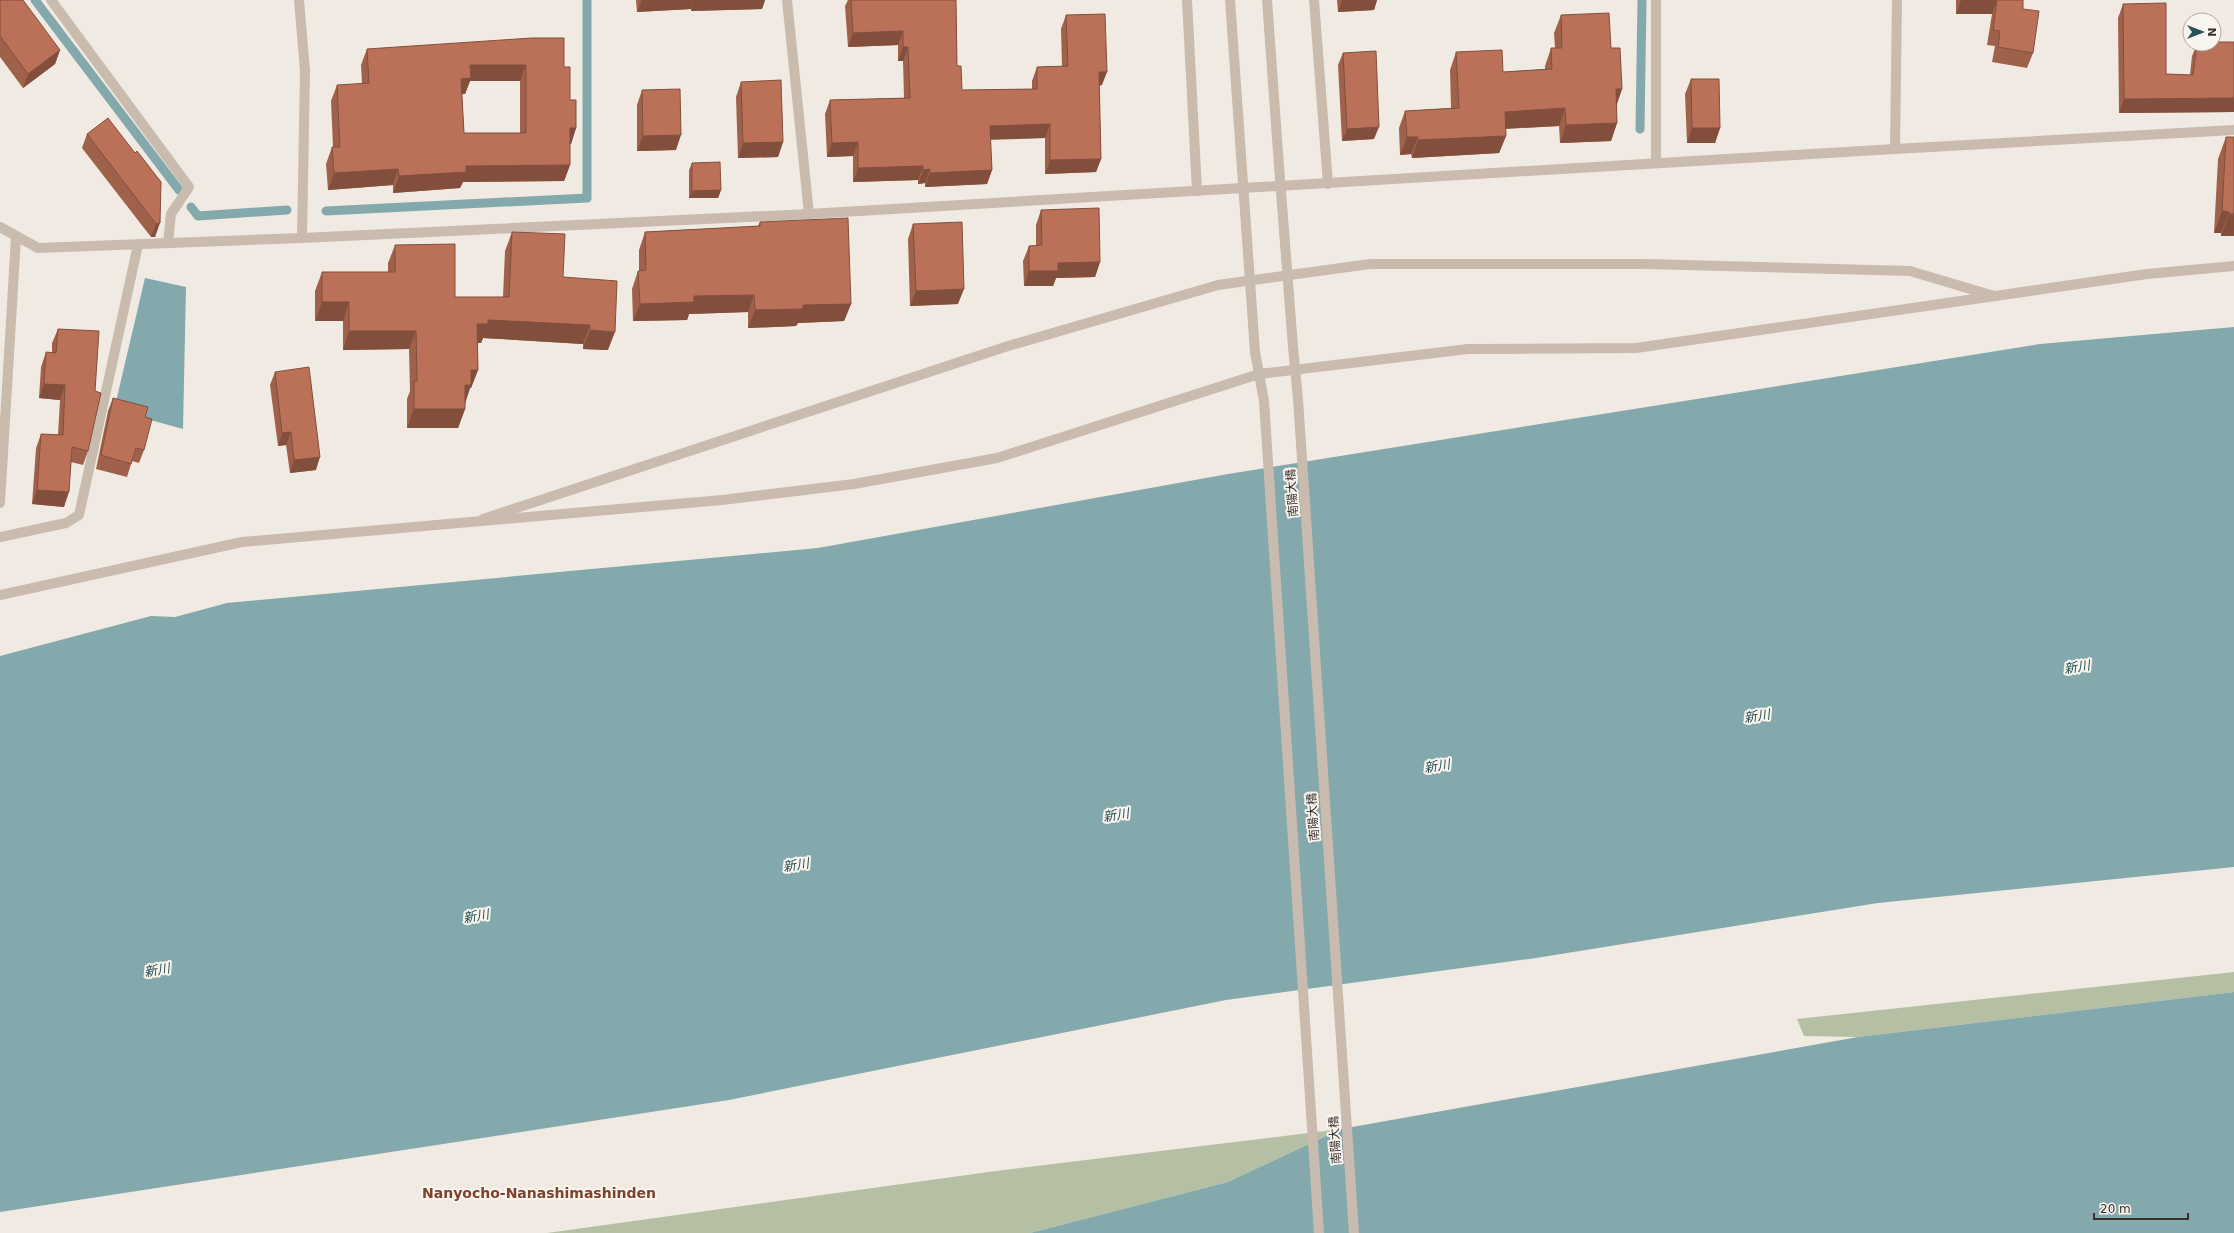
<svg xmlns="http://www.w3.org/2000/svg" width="2234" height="1233" font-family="'DejaVu Sans','Noto Sans JP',sans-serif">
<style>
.green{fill:#b5bfa3}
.water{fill:#83a9ac}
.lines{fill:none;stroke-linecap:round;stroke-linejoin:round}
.stream{stroke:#83a9ac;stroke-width:9}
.minor{stroke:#c9bbae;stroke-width:10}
.tertiary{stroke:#c9bbae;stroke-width:10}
.tertiary-bridge{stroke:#c9bbae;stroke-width:10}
.wall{fill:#a0614b;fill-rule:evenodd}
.shaded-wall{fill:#824f3d}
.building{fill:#ba7157;stroke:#824f3d;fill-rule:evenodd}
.labels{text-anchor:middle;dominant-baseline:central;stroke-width:4;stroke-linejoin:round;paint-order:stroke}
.street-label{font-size:12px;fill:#38302c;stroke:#f9f4ee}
.water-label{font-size:13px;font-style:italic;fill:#255256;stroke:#f9f4ee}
.quarter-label{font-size:14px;font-weight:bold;fill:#7f422d;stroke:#f9f4ee}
</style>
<rect width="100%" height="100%" fill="#f1eae2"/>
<g class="green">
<path d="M 2234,972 L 2234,992 L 1858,1037 L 1804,1036 L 1797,1019 Z"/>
<path d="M 1341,1129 L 1228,1182 L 1030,1233 L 547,1233 L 996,1171 Z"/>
</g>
<g class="water">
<path d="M 145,278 L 186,287 L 183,429 L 114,410 Z"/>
<path d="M 2234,327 L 2234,867 L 1878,903 L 1536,958 L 1226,1000 L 729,1100 L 0,1212 L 0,656 L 151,616 L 175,617 L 227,603 L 818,548 L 1228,474 L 2040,344 Z"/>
<path d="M 2234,992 L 2234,1233 L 1030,1233 L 1228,1182 L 1341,1129 L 1858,1037 Z"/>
</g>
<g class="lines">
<g class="stream">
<path d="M 35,0 L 179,190"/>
<path d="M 1640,129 L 1642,0"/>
<path d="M 191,207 L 198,216 L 287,210"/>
<path d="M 326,211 L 587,198 L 587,0"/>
</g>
<g class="minor">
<path d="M 51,0 L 189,187 L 171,214 L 168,243"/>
<path d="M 299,0 L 305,71 L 302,238"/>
<path d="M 787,0 L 809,214"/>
<path d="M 1187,0 L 1197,191"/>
<path d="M 1314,0 L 1328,184"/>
<path d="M 1656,0 L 1656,162"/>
<path d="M 1897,0 L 1895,149 L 2234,130"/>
<path d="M 0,227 L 38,248 L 302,238 L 809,214 L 1895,149"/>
<path d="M 0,503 L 16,238"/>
<path d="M 483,519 L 1008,346 L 1218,285 L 1370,264 L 1646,264 L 1910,271 L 1994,296"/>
<path d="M 0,537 L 66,523 L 79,515 L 138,245"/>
</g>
<g class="tertiary">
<path d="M 1230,0 L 1242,169"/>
<path d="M 1267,0 L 1279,166"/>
<path d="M 1293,347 L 1298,399 L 1354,1233"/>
<path d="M 1255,352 L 1264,401 L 1319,1233"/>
<path d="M 0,595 L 242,542 L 722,500 L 854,484 L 997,458 L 1259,374 L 1468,349 L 1636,348 L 2147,274 L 2234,266"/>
</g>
<g class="tertiary-bridge">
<path d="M 1279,166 L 1293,347"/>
<path d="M 1242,169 L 1255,352"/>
</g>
</g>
<g class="wall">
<path d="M 0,0 L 60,50 L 55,64 L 23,88 L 0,57 Z"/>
<path d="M 636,0 L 765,0 L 762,9 L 691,11 L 691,9 L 637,12 Z"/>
<path d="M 848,0 L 956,0 L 957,66 L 962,90 L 1032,89 L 1032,81 L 1037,67 L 1062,66 L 1061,29 L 1066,15 L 1102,85 L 1099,86 L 1101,159 L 1096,172 L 1045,174 L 1045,138 L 990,139 L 992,170 L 987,184 L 925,187 L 925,183 L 918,184 L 918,180 L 853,182 L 853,156 L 827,157 L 825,114 L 830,100 L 904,98 L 903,61 L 898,61 L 898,45 L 848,47 L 845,6 Z"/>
<path d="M 1337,0 L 1377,0 L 1374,10 L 1338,12 Z"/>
<path d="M 1956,0 L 2023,0 L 2023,9 L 2033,53 L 2027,68 L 1992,62 L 1995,46 L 1987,45 L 1992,14 L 1956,14 Z"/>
<path d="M 2123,4 L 2166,74 L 2190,75 L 2192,56 L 2197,44 L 2214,44 L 2234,42 L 2234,112 L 2119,113 L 2118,18 Z"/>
<path d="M 1561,15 L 1611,48 L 1622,89 L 1616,105 L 1617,123 L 1611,141 L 1560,143 L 1559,126 L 1505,129 L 1506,136 L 1499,153 L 1412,158 L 1411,154 L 1400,155 L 1399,128 L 1405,111 L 1451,108 L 1450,70 L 1456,52 L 1503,72 L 1545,69 L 1545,66 L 1551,48 L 1555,48 L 1554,33 Z"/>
<path d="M 367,49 L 564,67 L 570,100 L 576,128 L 571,144 L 570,144 L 570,165 L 564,181 L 463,182 L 460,188 L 393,193 L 393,185 L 328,190 L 326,164 L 332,147 L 333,147 L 331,101 L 337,85 L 362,84 L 361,65 ZM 470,81 L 520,81 L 520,133 L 464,133 L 462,94 L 465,94 Z"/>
<path d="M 1343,53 L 1374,139 L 1342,141 L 1338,65 Z"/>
<path d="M 1691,79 L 1720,128 L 1715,143 L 1687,143 L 1685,94 Z"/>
<path d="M 741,82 L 783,142 L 778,157 L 738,158 L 736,97 Z"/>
<path d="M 642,90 L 676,150 L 637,151 L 637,105 Z"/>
<path d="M 87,134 L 135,153 L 161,182 L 155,237 L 151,237 L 82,148 Z"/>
<path d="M 2226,137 L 2234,236 L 2221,236 L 2221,233 L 2214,233 L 2218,159 Z"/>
<path d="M 692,163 L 721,190 L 718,198 L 689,198 L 689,170 Z"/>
<path d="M 1041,210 L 1100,262 L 1095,277 L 1056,278 L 1053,286 L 1024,286 L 1023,261 L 1029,246 L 1036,246 L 1036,225 Z"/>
<path d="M 760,222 L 851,304 L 844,321 L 798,323 L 796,326 L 748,328 L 748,312 L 689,314 L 687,320 L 633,321 L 632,289 L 638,271 L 639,271 L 639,250 L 645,232 L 758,226 Z"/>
<path d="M 913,224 L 958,304 L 910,306 L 908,239 Z"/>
<path d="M 512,232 L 563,277 L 608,350 L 583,349 L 583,344 L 483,338 L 481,343 L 478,343 L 478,370 L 471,388 L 470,388 L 465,402 L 465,409 L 458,428 L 407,428 L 407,399 L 410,391 L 409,349 L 343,350 L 343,321 L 315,321 L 315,291 L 322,272 L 388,272 L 388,263 L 395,245 L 455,297 L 503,297 L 505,251 Z"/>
<path d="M 58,329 L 88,451 L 83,465 L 71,462 L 64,507 L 32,504 L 36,448 L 41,434 L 58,435 L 60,400 L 39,398 L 41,367 L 46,352 L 52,353 L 52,343 Z"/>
<path d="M 275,372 L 316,470 L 290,473 L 286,445 L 278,446 L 270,385 Z"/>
<path d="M 113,398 L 145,417 L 144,450 L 139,463 L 132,461 L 127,477 L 96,469 L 108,411 Z"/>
</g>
<g class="shaded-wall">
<path d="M 642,0 L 695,0 L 691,9 L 637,12 Z"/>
<path d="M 695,0 L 765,0 L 762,9 L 691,11 Z"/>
<path d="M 1342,0 L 1377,0 L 1374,10 L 1338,12 Z"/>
<path d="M 1961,0 L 1997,0 L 1992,14 L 1956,14 Z"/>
<path d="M 903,31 L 898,45 L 848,47 L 853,33 Z"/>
<path d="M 903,47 L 908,47 L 903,61 L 898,61 Z"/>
<path d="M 60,50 L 55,64 L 23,88 L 28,74 Z"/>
<path d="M 470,65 L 526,65 L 520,81 L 470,81 L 465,94 L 455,95 L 461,79 Z"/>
<path d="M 1099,72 L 1107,72 L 1102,85 L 1094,86 Z"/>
<path d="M 1616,89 L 1622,89 L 1616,107 Z"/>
<path d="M 2234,98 L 2234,112 L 2119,113 L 2124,99 Z"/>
<path d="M 1565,108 L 1559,126 L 1498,129 L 1505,112 Z"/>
<path d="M 1617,123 L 1611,141 L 1560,143 L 1566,125 Z"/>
<path d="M 1050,124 L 1045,138 L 985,140 L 990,126 Z"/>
<path d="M 1379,127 L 1374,139 L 1342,141 L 1347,129 Z"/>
<path d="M 570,128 L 576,128 L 571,144 L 564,144 Z"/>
<path d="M 1692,128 L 1720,128 L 1715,143 L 1687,143 Z"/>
<path d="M 681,135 L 676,150 L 637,151 L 643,136 Z"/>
<path d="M 1506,136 L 1499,153 L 1412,158 L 1418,140 Z"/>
<path d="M 1407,137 L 1418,137 L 1411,154 L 1400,155 Z"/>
<path d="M 783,142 L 778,157 L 738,158 L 743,143 Z"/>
<path d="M 858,142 L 853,156 L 827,157 L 832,143 Z"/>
<path d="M 1101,159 L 1096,172 L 1045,174 L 1050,160 Z"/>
<path d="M 570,165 L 564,181 L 463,182 L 460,188 L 393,193 L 399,176 L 466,166 Z"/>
<path d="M 923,166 L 918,180 L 853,182 L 858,168 Z"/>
<path d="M 398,169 L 393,185 L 328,190 L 334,173 Z"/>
<path d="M 930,169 L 925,183 L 918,184 L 923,170 Z"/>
<path d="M 992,170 L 987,184 L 925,187 L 930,173 Z"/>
<path d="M 721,190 L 718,198 L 689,198 L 692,191 Z"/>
<path d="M 2222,211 L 2229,212 L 2221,233 L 2214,233 Z"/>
<path d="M 2229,214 L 2234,214 L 2234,236 L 2221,236 Z"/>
<path d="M 160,223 L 155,237 L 151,237 L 156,224 Z"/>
<path d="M 1100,262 L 1095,277 L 1056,278 L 1053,286 L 1024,286 L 1029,271 L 1058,263 Z"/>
<path d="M 964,289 L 958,304 L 910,306 L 916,291 Z"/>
<path d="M 754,295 L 748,312 L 689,314 L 687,320 L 633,321 L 640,304 L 694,296 Z"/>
<path d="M 322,302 L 349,302 L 343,321 L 315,321 Z"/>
<path d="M 851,304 L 844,321 L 798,323 L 796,326 L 748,328 L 755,310 L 803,305 Z"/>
<path d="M 488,320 L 590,325 L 583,344 L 483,338 L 481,343 L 470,343 L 477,324 Z"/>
<path d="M 590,330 L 615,332 L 608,350 L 583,349 Z"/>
<path d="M 349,331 L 416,331 L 409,349 L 343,350 Z"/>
<path d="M 471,370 L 478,370 L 471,388 L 470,388 L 465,404 L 458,404 Z"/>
<path d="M 44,384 L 65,385 L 60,400 L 39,398 Z"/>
<path d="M 414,409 L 465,409 L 458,428 L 407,428 Z"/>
<path d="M 291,432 L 286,445 L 278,446 L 282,433 Z"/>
<path d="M 320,457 L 316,470 L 290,473 L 294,460 Z"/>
<path d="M 37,490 L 69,492 L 64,507 L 32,504 Z"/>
</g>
<g class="building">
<path d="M 0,0 L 23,0 L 60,50 L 28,74 L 0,36 Z"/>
<path d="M 851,0 L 956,0 L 957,66 L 961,66 L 962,90 L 1037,89 L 1037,67 L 1068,66 L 1066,15 L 1105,14 L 1107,72 L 1099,72 L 1101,159 L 1050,160 L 1050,124 L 990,126 L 992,170 L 930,173 L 930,169 L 923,170 L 923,166 L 858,168 L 858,142 L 832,143 L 830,100 L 910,98 L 908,47 L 903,47 L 903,31 L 853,33 Z"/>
<path d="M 1997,0 L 2023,0 L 2023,9 L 2039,11 L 2033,53 L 1998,47 L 2000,31 L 1993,30 Z"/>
<path d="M 2166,3 L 2166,74 L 2193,75 L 2197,44 L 2214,44 L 2214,42 L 2234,42 L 2234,98 L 2124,99 L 2123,4 Z"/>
<path d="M 1609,13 L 1611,48 L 1620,48 L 1622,89 L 1616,89 L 1617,123 L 1566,125 L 1565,108 L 1505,112 L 1506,136 L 1418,140 L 1418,137 L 1407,137 L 1405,111 L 1459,108 L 1456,52 L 1502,50 L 1503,72 L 1552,69 L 1551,48 L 1562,48 L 1561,15 Z"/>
<path d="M 532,38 L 564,38 L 564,67 L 570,67 L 570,100 L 576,100 L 576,128 L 570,128 L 570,165 L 466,166 L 466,172 L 399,176 L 398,169 L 334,173 L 332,147 L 340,147 L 337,85 L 369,83 L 367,49 ZM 470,65 L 526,65 L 526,133 L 464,133 L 461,79 L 471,78 Z"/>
<path d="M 1376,51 L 1379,127 L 1347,129 L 1343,53 Z"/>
<path d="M 1691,79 L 1719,79 L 1720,128 L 1692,128 Z"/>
<path d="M 781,80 L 783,142 L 743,143 L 741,82 Z"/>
<path d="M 680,89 L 681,135 L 643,136 L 642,90 Z"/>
<path d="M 108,118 L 135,153 L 137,151 L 161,182 L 160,223 L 156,224 L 87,134 Z"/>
<path d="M 2226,137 L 2234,137 L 2234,214 L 2229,214 L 2229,212 L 2222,211 Z"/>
<path d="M 720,162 L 721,190 L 692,191 L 692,163 Z"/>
<path d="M 1099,208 L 1100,262 L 1058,263 L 1058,271 L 1029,271 L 1029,246 L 1042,245 L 1041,210 Z"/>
<path d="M 848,218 L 851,304 L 803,305 L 803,309 L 755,310 L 754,295 L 694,296 L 694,302 L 640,304 L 638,271 L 646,270 L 645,232 L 760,226 L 760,222 Z"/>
<path d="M 962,222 L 964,289 L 916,291 L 913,224 Z"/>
<path d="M 512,232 L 565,234 L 563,277 L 617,281 L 615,332 L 590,330 L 590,325 L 488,320 L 488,324 L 477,324 L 478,370 L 471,370 L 471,385 L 465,385 L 465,409 L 414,409 L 414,381 L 417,381 L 416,331 L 349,331 L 349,302 L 322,302 L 322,272 L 395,272 L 395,245 L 455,244 L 455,297 L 509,297 Z"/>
<path d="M 58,329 L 99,331 L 95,391 L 101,393 L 88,451 L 72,447 L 69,492 L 37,490 L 41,434 L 63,435 L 65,385 L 44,384 L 46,352 L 56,353 Z"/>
<path d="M 309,367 L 320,457 L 294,460 L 291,432 L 282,433 L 275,372 Z"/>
<path d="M 113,398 L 148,407 L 145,417 L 152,419 L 144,450 L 136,448 L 131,464 L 101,455 Z"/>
</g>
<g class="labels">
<g class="street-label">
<text transform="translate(1292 493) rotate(-94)">南陽大橋</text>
<text transform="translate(1313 817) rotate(-94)">南陽大橋</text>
<text transform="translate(1335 1140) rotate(-94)">南陽大橋</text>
</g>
<g class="water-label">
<text transform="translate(2077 667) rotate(-9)">新川</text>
<text transform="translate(1757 716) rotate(-9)">新川</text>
<text transform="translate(1437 766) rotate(-9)">新川</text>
<text transform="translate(1116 815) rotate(-9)">新川</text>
<text transform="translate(796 865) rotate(-9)">新川</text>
<text transform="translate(476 916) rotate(-10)">新川</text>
<text transform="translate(157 970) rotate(-10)">新川</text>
</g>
<g class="quarter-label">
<text x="539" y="1193">Nanyocho-Nanashimashinden</text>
</g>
</g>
<g transform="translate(2202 32) rotate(90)"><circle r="19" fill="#f9f4ee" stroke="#aca6a0"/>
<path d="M0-3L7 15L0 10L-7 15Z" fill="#255256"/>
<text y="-6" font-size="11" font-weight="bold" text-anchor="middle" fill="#38302c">N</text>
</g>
<path d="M2094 1213v6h94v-6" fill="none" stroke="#38302c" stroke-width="2"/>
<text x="2100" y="1213" font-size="12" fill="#38302c" stroke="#f9f4ee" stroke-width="3" paint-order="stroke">20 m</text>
</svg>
